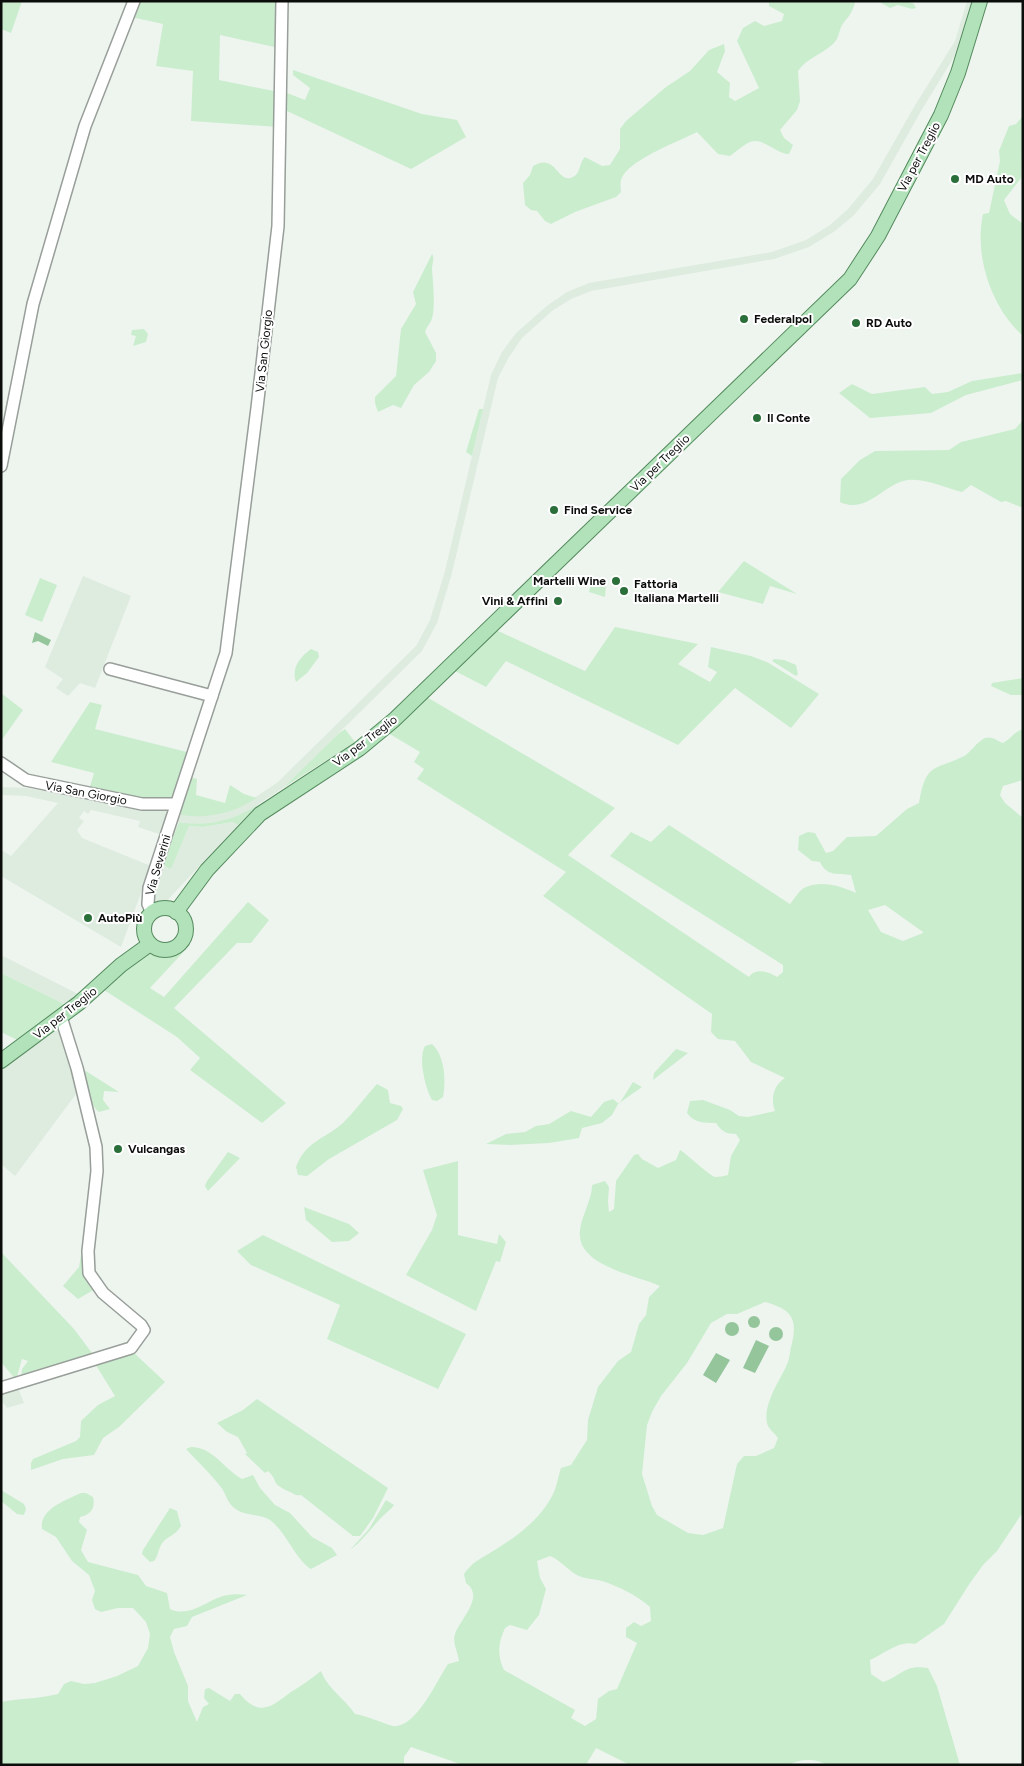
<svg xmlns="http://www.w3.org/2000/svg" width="1024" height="1766" font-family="Figtree,sans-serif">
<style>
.built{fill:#deebdf}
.green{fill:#caedce;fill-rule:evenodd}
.water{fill:#94c59b}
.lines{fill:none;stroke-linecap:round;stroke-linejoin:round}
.minor-casing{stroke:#989e99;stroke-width:14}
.major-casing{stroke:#558a5e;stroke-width:16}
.minor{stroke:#fff;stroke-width:11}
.major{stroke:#b1e2b9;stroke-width:14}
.poi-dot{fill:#2a6e39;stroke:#fff;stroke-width:2}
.labels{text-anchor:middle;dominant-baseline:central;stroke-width:4;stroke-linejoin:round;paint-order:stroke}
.street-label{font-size:12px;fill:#0b0d0b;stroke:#fff}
.poi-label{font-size:12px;font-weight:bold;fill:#0b0d0b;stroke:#fff;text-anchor:start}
</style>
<rect width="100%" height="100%" fill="#eef5ef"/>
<g class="built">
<path d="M 967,1 L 975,1 L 962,44 L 921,111 L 880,184 L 854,215 L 835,231 L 809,247 L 774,259 L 591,291 L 571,299 L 552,311 L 522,338 L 509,357 L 498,378 L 452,573 L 437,623 L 422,651 L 283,788 L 247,812 L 220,822 L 193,824 L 167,820 L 162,835 L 138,827 L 140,821 L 91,810 L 88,814 L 84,811 L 79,818 L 84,821 L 77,830 L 82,838 L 151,866 L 121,947 L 1,876 L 1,853 L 3,851 L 11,856 L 58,803 L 26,796 L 1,795 L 1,787 L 27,788 L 193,816 L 218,814 L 244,805 L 278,782 L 416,646 L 430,620 L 445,571 L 491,375 L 502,352 L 516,333 L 548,305 L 567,292 L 589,283 L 772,252 L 806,240 L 830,225 L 848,209 L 873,179 L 914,107 L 955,41 Z"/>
<path d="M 83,576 L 131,596 L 95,688 L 80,683 L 68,696 L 56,688 L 63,679 L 45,667 Z"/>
<path d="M 234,822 L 238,825 L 161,907 L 154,909 L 150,903 L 162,864 L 168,869 L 172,867 L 189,826 L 203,827 Z"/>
<path d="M 1,955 L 80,995 L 66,1005 L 1,973 Z"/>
<path d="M 59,1023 L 79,1090 L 15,1176 L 1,1164 L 1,1069 Z"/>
<path d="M 17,1385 L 24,1403 L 7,1408 L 1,1400 L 1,1390 Z"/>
</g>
<g class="green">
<path d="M 1,1 L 22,1 L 11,33 L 1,29 Z"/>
<path d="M 137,1 L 279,1 L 279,48 L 220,35 L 219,80 L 279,92 L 278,127 L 191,121 L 193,71 L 156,66 L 163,24 L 131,17 Z"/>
<path d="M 769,1 L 855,2 C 852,17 843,20 840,30 C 838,36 838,39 833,44 C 821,55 807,58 798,71 L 800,101 L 797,110 L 780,130 L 784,138 L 793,145 L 789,154 C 776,154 763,137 750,142 C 743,145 736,152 730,156 L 718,154 L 697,132 C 678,142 627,160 621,180 C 620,184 621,189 621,192 L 616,197 L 575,212 L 551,224 L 545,221 L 537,211 L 531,210 L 525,205 L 523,183 L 530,175 L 533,166 C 557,152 557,185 573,177 C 581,173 579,162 585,157 L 602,166 L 610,165 L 620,149 L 620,129 L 626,121 L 666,87 L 690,71 L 709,50 L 724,44 L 725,51 L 717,72 L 730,83 L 729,97 L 735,101 L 759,88 L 737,41 L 743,28 L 755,21 L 764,26 L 782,21 L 784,14 L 769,6 Z"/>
<path d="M 878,1 L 908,1 L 914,4 L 916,8 L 912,9 L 898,5 L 890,8 Z"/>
<path d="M 293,70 L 422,114 L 457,120 L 466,137 L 411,169 L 287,111 L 287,93 L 305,100 L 310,88 L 293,75 Z"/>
<path d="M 1023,116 L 1021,178 L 1004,200 L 1010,214 L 1023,224 L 1023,336 C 991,307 974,256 983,214 L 989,213 L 1000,161 L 999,151 L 1009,126 L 1016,124 Z"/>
<path d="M 432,254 C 435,259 432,263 432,269 C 433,283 435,301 433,314 C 432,322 427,326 425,332 L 436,353 L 436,361 L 429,372 L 414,385 L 401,408 L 393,405 L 378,412 L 375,403 L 375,397 L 396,376 L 401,329 L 416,304 L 413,292 Z"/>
<path d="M 144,329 L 148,334 L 146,342 L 133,346 L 136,336 L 131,335 L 132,330 Z"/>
<path d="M 1023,373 L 1023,380 L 966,395 L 931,413 L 870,418 L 839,393 L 852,384 L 872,394 L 925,387 L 932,394 L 948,392 L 972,381 Z"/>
<path d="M 479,409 L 483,409 L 472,456 L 466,452 Z"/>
<path d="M 1023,420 L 1023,508 L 1006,501 L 1001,502 L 971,485 L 962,492 C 945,488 926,478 908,480 C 884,483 867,515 840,502 L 841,479 L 860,460 L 875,451 L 949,450 L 961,442 L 1015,429 Z"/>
<path d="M 744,561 L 797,594 L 770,586 L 763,604 L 718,592 Z"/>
<path d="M 592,577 L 598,578 L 599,582 L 606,585 L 605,597 L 589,592 Z"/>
<path d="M 40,578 L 57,585 L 42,622 L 25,615 Z"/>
<path d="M 615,627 L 698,644 L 678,664 L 710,682 L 717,672 L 708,667 L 711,647 L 751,656 L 767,662 L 819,694 L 791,728 L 735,688 L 678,745 L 506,661 L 486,687 L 453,670 L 494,629 L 585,671 Z"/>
<path d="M 311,649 L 318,652 L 319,657 L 307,673 L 296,682 C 291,668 300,657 311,649 Z"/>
<path d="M 774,659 L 784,660 L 796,665 L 798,674 L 796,676 L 772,661 Z"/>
<path d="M 1023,678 L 1023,695 L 1011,695 L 991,686 L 992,683 Z"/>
<path d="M 1,693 L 23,710 L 1,741 Z"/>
<path d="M 425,696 L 615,808 L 568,855 L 749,977 C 756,967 769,972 777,977 L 783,972 L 783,965 L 610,856 L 631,832 L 651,842 L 669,825 L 790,904 C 795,898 799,890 806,887 C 821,880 842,886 856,893 L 851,875 C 838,873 827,877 820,862 L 812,861 L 798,850 L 799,836 L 808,832 L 815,833 L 826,853 L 833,851 L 847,837 L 876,836 L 907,809 L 919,803 C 926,762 934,771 964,756 C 973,751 981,734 992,738 C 996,739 999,742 1003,743 C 1011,739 1014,732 1023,729 L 1023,780 L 1003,786 L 1000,795 L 1005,803 L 1023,818 L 1023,1512 L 997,1551 L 983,1565 L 968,1586 L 944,1624 L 915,1644 C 899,1640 884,1654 870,1660 L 871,1674 L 883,1682 C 903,1675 904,1664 928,1668 L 937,1686 L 960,1765 L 826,1765 C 817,1758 799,1759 789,1765 L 630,1765 L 596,1748 L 586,1765 L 463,1765 L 411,1747 L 404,1757 L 404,1765 L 1,1765 L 1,1702 C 20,1698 39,1699 58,1694 L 64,1684 L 71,1681 L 84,1684 L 95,1683 L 117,1676 L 138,1666 L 148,1648 L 150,1634 L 146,1622 L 133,1608 L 118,1608 L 101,1612 L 95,1609 L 92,1600 L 95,1591 L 89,1575 L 72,1561 L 56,1537 L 42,1529 C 39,1509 66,1500 81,1493 L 86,1493 L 93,1497 C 96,1508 90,1515 80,1517 L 79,1522 L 87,1530 L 81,1550 L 88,1562 L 138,1575 L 146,1586 L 167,1593 L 170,1609 C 189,1618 206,1601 223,1596 C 231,1594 240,1594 247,1595 L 192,1617 L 187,1626 L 174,1629 L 170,1637 L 174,1652 L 188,1686 L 188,1701 L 197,1722 L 203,1707 L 209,1704 L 204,1698 L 205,1689 L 209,1688 L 230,1701 L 235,1694 L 240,1694 C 260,1718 272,1706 291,1692 C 302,1685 311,1679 321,1671 C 327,1688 345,1699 355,1714 C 368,1716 384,1724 393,1726 C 416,1729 437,1680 448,1664 L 459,1661 C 458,1652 452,1642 455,1634 C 461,1618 485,1597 466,1583 L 464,1574 C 475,1559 483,1558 498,1548 C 519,1535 542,1517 553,1494 C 557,1487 558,1476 561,1468 L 571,1465 L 587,1440 L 588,1420 L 598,1387 L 618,1361 L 631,1352 L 639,1324 L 646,1315 L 649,1297 L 660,1286 C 636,1275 575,1266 580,1230 C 582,1214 592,1200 592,1185 L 605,1181 L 609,1187 L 608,1202 L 609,1212 L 614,1209 L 616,1181 L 634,1155 L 638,1154 L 642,1159 L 658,1168 L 676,1160 L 680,1150 C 688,1155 710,1176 715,1177 C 719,1177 724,1176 728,1175 L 731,1156 L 740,1140 L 736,1134 C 726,1134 721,1131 716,1123 C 704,1123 694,1123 687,1113 L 690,1101 L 703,1100 L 730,1110 L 739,1116 L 748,1117 L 775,1111 C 770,1098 774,1085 785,1078 L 751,1062 L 735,1041 L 718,1039 L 711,1032 L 712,1014 L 543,896 L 566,872 L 417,779 L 424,769 L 414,762 L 420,752 L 388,733 ZM 885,905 L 923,932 L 923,933 L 903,941 L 881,932 L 868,910 ZM 765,1302 C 790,1309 798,1317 792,1343 C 790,1349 790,1356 788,1362 C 781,1380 763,1402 767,1423 C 768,1429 775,1433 778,1438 L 774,1448 L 756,1456 L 744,1456 L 737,1464 L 723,1528 L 703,1535 L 688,1533 L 657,1515 L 652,1506 L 642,1474 L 647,1425 L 652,1412 L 661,1396 L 687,1363 L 711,1323 L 727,1314 L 737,1314 ZM 550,1556 C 562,1561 568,1571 579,1576 C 586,1579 594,1579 602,1581 C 618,1586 638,1596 650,1607 L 651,1621 L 641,1626 L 634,1622 L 626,1628 L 626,1637 L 637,1643 L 617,1689 L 609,1691 L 598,1699 L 596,1719 L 585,1726 L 571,1718 L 575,1710 L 504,1670 C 497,1655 498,1643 505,1628 L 510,1625 L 527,1630 L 539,1615 L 546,1589 L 540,1578 L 537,1561 Z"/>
<path d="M 90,702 L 102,705 L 95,729 L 191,753 L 174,797 L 155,801 L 89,790 L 94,773 L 51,762 Z"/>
<path d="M 345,729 L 355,742 L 283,788 L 338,734 Z"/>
<path d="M 187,776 L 197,779 L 196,795 L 225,803 L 230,785 L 244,794 L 257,798 C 233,813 210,819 182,815 L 179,813 Z"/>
<path d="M 259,804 L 238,825 L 233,822 L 203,827 L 189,826 L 172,867 L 169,869 L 162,864 L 179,822 C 208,827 235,820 259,804 Z"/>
<path d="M 248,902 L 269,920 L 251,943 L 237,943 L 174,1008 L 286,1103 L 262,1123 L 190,1070 L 200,1058 L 177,1037 L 104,990 C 112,981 127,961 137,956 C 157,946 169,963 187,942 L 190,945 L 150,988 L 164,997 Z"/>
<path d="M 1,973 L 66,1005 L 17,1040 L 1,1032 Z"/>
<path d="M 432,1044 C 445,1056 446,1081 443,1097 L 437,1101 L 432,1100 C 425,1088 418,1058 425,1046 Z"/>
<path d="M 676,1049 L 688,1053 L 653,1080 L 654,1073 Z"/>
<path d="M 81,1068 L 119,1092 L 104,1091 L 103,1100 L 110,1109 L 99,1112 C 87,1102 85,1082 81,1068 Z"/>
<path d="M 633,1082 L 642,1087 L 618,1104 L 612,1115 L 602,1123 L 582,1128 L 579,1138 L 549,1143 L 510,1145 L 486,1144 L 506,1134 L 525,1132 L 536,1126 L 549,1124 L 571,1111 L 591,1117 L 604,1102 L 613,1099 L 619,1104 Z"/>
<path d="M 377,1084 L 388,1090 L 390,1103 L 401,1106 L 403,1109 L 397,1120 L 329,1159 L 307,1176 L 298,1175 L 296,1167 C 306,1141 323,1140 343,1123 C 355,1111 365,1097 377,1084 Z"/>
<path d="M 228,1152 L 240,1158 L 208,1191 L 205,1186 L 207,1181 Z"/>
<path d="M 458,1161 L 458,1235 L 497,1244 L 499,1234 L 506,1242 L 500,1262 L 496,1261 L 476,1311 L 406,1275 L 432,1230 L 437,1215 L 423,1170 Z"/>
<path d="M 304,1207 L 349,1224 L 359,1233 L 349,1241 L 332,1242 L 306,1220 Z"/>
<path d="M 263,1235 L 466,1334 L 438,1389 L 327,1339 L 340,1305 L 251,1265 L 237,1251 Z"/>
<path d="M 86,1241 L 97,1288 L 78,1299 L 63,1286 L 79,1267 L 82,1248 Z"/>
<path d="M 1,1252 L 74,1329 L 95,1357 L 21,1379 L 22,1369 L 28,1361 L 22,1359 L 16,1380 L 1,1362 Z"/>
<path d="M 133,1352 L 165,1382 L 119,1427 L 103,1438 L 94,1455 L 63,1459 L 31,1470 L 31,1463 L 33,1459 L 76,1441 L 80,1437 L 81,1421 L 98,1405 L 115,1396 L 94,1362 Z"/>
<path d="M 257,1399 L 388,1488 L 373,1518 L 360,1536 L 353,1536 L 301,1495 C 295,1496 295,1494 290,1492 C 268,1482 280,1482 268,1471 L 265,1473 L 245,1454 L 247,1453 L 238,1437 L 227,1432 L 217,1423 L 243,1410 Z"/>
<path d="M 191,1447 C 213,1447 224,1469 242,1479 L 253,1475 L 260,1488 L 275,1505 L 290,1513 L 312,1537 L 332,1548 L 337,1555 L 311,1569 C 295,1559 287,1533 270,1520 C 260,1514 247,1516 237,1510 C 226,1503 227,1494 220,1486 C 210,1473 197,1461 186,1449 Z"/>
<path d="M 1,1490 L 24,1504 L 26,1509 L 24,1515 L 17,1514 L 1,1501 Z"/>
<path d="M 386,1500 L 394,1505 C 390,1511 384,1514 379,1520 C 369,1531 362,1541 350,1550 L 369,1529 Z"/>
<path d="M 170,1508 L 177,1511 L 181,1526 C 176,1535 168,1536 163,1542 C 158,1548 159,1555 154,1561 L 150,1562 L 142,1554 L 143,1550 Z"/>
</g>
<g class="water">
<path d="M 35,632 L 51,640 L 48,646 L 38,641 L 32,643 Z"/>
<circle cx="754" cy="1322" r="6"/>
<circle cx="732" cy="1329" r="7"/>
<circle cx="776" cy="1334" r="7"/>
<path d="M 756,1340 L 769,1346 L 755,1373 L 743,1368 Z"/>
<path d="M 716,1353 L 730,1360 L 716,1383 L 703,1375 Z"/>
</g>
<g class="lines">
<g class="minor-casing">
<g id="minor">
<path d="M 1,466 L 33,304 L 85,126 L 134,1"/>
<path d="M 110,669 L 212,696"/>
<path d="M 1,763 L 26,780 L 142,804 L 176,804"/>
<path d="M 152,913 L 148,904 L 149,888 L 226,653 L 257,408 L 278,226 L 282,1"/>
<path d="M 1,1388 L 131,1348 L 144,1330 L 141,1325 L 103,1293 L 89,1273 L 88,1251 L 97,1171 L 96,1147 L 77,1068 L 61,1017"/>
</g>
</g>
<g class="major-casing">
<g id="major">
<circle cx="165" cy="929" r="21"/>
<path d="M 176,912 L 207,870 L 260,814 L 359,749 L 394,720 L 850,279 L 878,236 L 941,115 L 958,73 L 980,1"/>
<path d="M 1,1061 L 79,1003 L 121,965 L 150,944"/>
</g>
</g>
<use href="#minor" class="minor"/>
<use href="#major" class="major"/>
</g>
<g class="poi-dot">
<circle cx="955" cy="179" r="5"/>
<circle cx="744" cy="319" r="5"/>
<circle cx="856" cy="323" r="5"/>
<circle cx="757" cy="418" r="5"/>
<circle cx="554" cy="510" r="5"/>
<circle cx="616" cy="581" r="5"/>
<circle cx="624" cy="591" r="5"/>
<circle cx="558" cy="601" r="5"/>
<circle cx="88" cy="918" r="5"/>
<circle cx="118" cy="1149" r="5"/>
</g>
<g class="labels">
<g class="street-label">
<text transform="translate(919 157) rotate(-62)">Via per Treglio</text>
<text transform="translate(264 351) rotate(-84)">Via San Giorgio</text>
<text transform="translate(660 463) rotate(-44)">Via per Treglio</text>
<text transform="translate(365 741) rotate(-37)">Via per Treglio</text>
<text transform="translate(86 793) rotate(11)">Via San Giorgio</text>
<text transform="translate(158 865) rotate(-74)">Via Severini</text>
<text transform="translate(65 1013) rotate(-38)">Via per Treglio</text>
</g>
<g class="poi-label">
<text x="965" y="179">MD Auto</text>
<text x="754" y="319">Federalpol</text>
<text x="866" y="323">RD Auto</text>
<text x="767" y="418">Il Conte</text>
<text x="564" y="510">Find Service</text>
<text x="606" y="581" text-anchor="end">Martelli Wine</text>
<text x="634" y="584">Fattoria<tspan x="634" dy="14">Italiana Martelli</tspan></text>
<text x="548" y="601" text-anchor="end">Vini &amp; Affini</text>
<text x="98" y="918">AutoPiù</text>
<text x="128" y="1149">Vulcangas</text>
</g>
</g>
<rect width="1024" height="1766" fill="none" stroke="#0b0d0b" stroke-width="5"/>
</svg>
